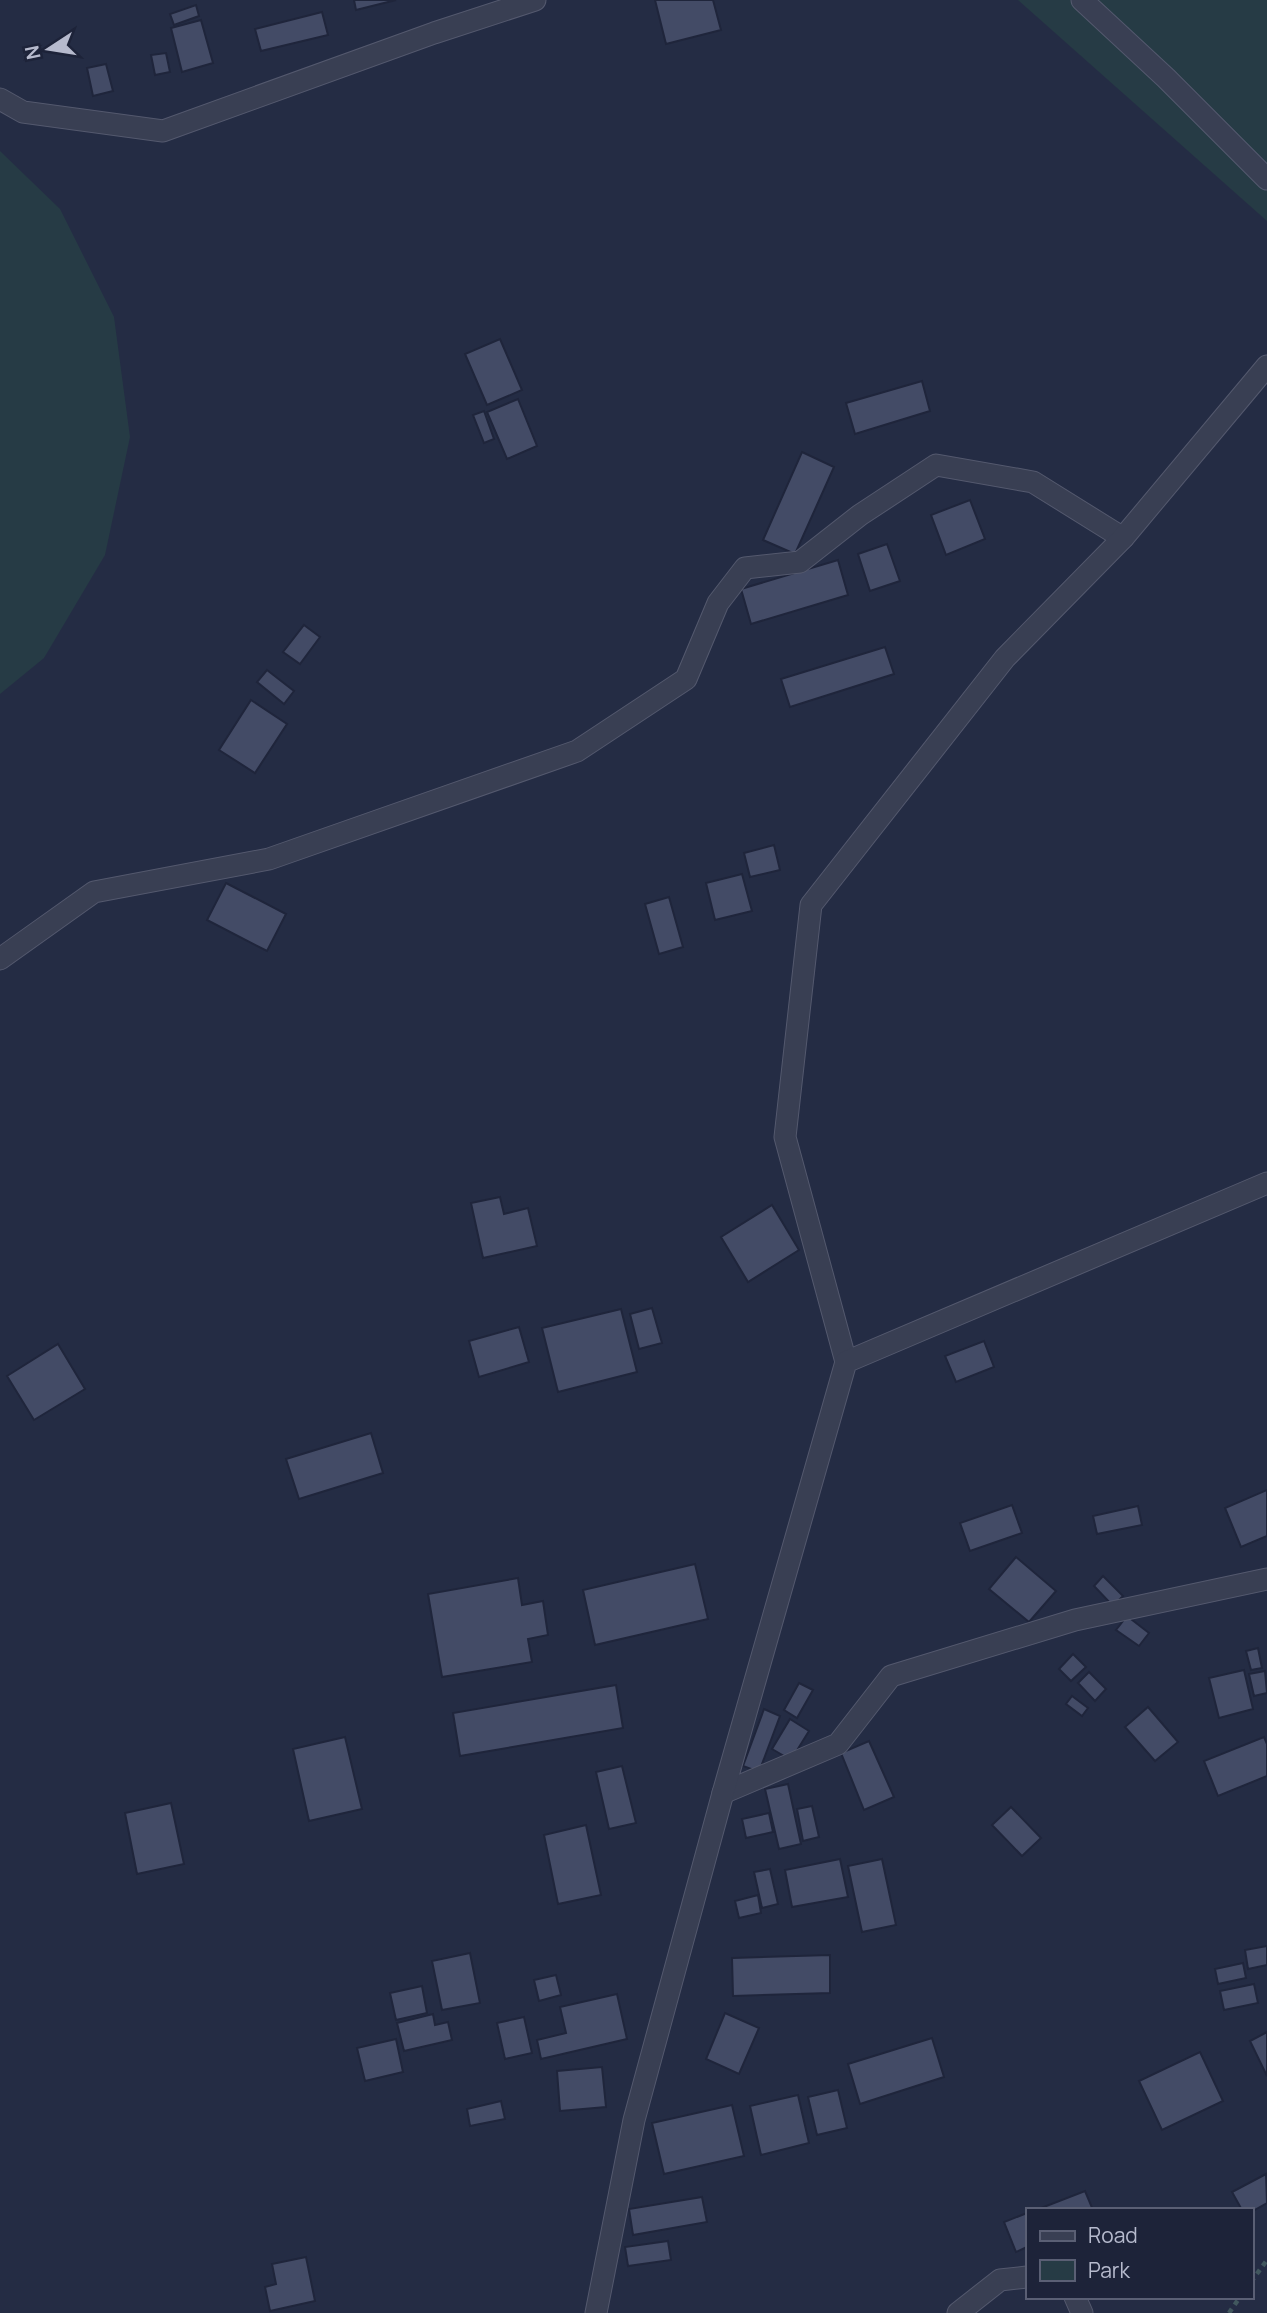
<svg xmlns="http://www.w3.org/2000/svg" width="1267" height="2313" font-family="Manrope,sans-serif">
<style>
.green{fill:#263b45}
.building{fill:#434b66;stroke:#1f253b;stroke-width:2}
.lines{fill:none;stroke-linecap:round;stroke-linejoin:round}
.street-casing{stroke:#54596e;stroke-width:23}
.path{stroke:#41575e;stroke-width:4.5;stroke-dasharray:5 5;stroke-linecap:butt}
.street{stroke:#393f53;stroke-width:21}
</style>
<rect width="100%" height="100%" fill="#242c44"/>
<g class="green">
<path d="M 1018,0 L 1267,0 L 1267,221 Z"/>
<path d="M 0,151 L 60,209 L 114,317 L 130,437 L 105,555 L 44,658 L 0,694 Z"/>
</g>
<g class="building">
<path d="M 354,0 L 396,0 L 356,10 Z"/>
<path d="M 655,0 L 713,0 L 721,30 L 666,44 Z"/>
<path d="M 196,5 L 199,16 L 174,25 L 170,14 Z"/>
<path d="M 322,12 L 328,35 L 261,51 L 255,29 Z"/>
<path d="M 201,20 L 213,63 L 182,72 L 171,28 Z"/>
<path d="M 166,53 L 170,72 L 155,75 L 151,55 Z"/>
<path d="M 106,64 L 113,91 L 93,96 L 87,68 Z"/>
<path d="M 500,339 L 522,390 L 487,405 L 465,354 Z"/>
<path d="M 922,381 L 930,411 L 855,434 L 846,403 Z"/>
<path d="M 518,399 L 537,446 L 507,459 L 487,412 Z"/>
<path d="M 484,411 L 494,439 L 484,443 L 473,415 Z"/>
<path d="M 802,452 L 834,467 L 795,554 L 763,540 Z"/>
<path d="M 970,500 L 985,539 L 946,555 L 931,515 Z"/>
<path d="M 887,544 L 900,581 L 870,591 L 858,554 Z"/>
<path d="M 838,560 L 848,595 L 751,624 L 741,589 Z"/>
<path d="M 304,625 L 320,637 L 300,664 L 283,652 Z"/>
<path d="M 885,647 L 894,674 L 790,707 L 781,679 Z"/>
<path d="M 267,670 L 294,691 L 284,704 L 257,682 Z"/>
<path d="M 251,700 L 287,724 L 255,773 L 219,750 Z"/>
<path d="M 774,845 L 780,870 L 750,877 L 744,853 Z"/>
<path d="M 742,874 L 752,911 L 715,920 L 706,883 Z"/>
<path d="M 226,883 L 286,914 L 267,951 L 207,920 Z"/>
<path d="M 669,897 L 683,947 L 659,954 L 645,904 Z"/>
<path d="M 500,1197 L 504,1214 L 528,1208 L 537,1246 L 483,1258 L 471,1203 Z"/>
<path d="M 772,1205 L 799,1250 L 748,1282 L 721,1237 Z"/>
<path d="M 652,1308 L 662,1343 L 639,1349 L 630,1314 Z"/>
<path d="M 621,1309 L 637,1372 L 558,1392 L 542,1328 Z"/>
<path d="M 519,1327 L 529,1362 L 479,1377 L 469,1341 Z"/>
<path d="M 984,1341 L 994,1367 L 956,1382 L 945,1356 Z"/>
<path d="M 58,1344 L 85,1389 L 34,1420 L 7,1376 Z"/>
<path d="M 371,1433 L 383,1473 L 299,1499 L 286,1459 Z"/>
<path d="M 1267,1490 L 1267,1536 L 1241,1547 L 1225,1508 Z"/>
<path d="M 1012,1505 L 1022,1533 L 970,1551 L 960,1523 Z"/>
<path d="M 1138,1506 L 1142,1525 L 1097,1534 L 1093,1516 Z"/>
<path d="M 1016,1557 L 1056,1591 L 1029,1622 L 989,1589 Z"/>
<path d="M 695,1564 L 708,1619 L 595,1645 L 583,1590 Z"/>
<path d="M 1103,1576 L 1123,1596 L 1113,1606 L 1094,1586 Z"/>
<path d="M 518,1578 L 522,1605 L 543,1601 L 548,1635 L 528,1639 L 532,1662 L 442,1677 L 428,1594 Z"/>
<path d="M 1127,1616 L 1149,1633 L 1139,1646 L 1116,1630 Z"/>
<path d="M 1258,1648 L 1262,1668 L 1251,1670 L 1246,1651 Z"/>
<path d="M 1073,1654 L 1086,1667 L 1071,1681 L 1059,1669 Z"/>
<path d="M 1244,1670 L 1253,1709 L 1219,1718 L 1209,1678 Z"/>
<path d="M 1265,1671 L 1267,1693 L 1254,1696 L 1249,1674 Z"/>
<path d="M 1089,1672 L 1106,1689 L 1095,1701 L 1078,1683 Z"/>
<path d="M 799,1683 L 813,1690 L 797,1718 L 784,1710 Z"/>
<path d="M 616,1685 L 623,1728 L 460,1756 L 453,1713 Z"/>
<path d="M 1072,1696 L 1088,1708 L 1082,1716 L 1066,1704 Z"/>
<path d="M 1148,1707 L 1178,1742 L 1155,1761 L 1125,1727 Z"/>
<path d="M 764,1709 L 780,1716 L 759,1772 L 743,1766 Z"/>
<path d="M 790,1719 L 809,1731 L 791,1760 L 772,1749 Z"/>
<path d="M 345,1737 L 362,1809 L 309,1821 L 293,1749 Z"/>
<path d="M 1264,1737 L 1267,1744 L 1267,1776 L 1218,1796 L 1204,1761 Z"/>
<path d="M 869,1741 L 894,1797 L 864,1810 L 841,1753 Z"/>
<path d="M 622,1766 L 636,1823 L 609,1829 L 596,1772 Z"/>
<path d="M 788,1784 L 801,1844 L 779,1849 L 765,1789 Z"/>
<path d="M 171,1803 L 184,1864 L 137,1874 L 125,1813 Z"/>
<path d="M 812,1806 L 819,1837 L 803,1841 L 797,1809 Z"/>
<path d="M 1011,1807 L 1041,1838 L 1022,1856 L 992,1825 Z"/>
<path d="M 769,1813 L 773,1832 L 746,1838 L 742,1819 Z"/>
<path d="M 586,1825 L 601,1895 L 558,1904 L 544,1835 Z"/>
<path d="M 840,1859 L 848,1897 L 792,1907 L 785,1870 Z"/>
<path d="M 882,1859 L 896,1925 L 862,1932 L 848,1866 Z"/>
<path d="M 770,1869 L 778,1904 L 762,1908 L 754,1872 Z"/>
<path d="M 758,1895 L 761,1913 L 739,1918 L 735,1901 Z"/>
<path d="M 1267,1946 L 1267,1965 L 1248,1969 L 1245,1950 Z"/>
<path d="M 470,1953 L 480,2003 L 442,2010 L 432,1961 Z"/>
<path d="M 830,1955 L 830,1993 L 733,1996 L 732,1958 Z"/>
<path d="M 1243,1963 L 1246,1978 L 1218,1984 L 1215,1969 Z"/>
<path d="M 556,1975 L 561,1995 L 539,2001 L 534,1980 Z"/>
<path d="M 1254,1984 L 1258,2003 L 1224,2010 L 1220,1991 Z"/>
<path d="M 422,1986 L 427,2013 L 396,2020 L 390,1993 Z"/>
<path d="M 617,1994 L 627,2039 L 541,2059 L 537,2040 L 566,2033 L 560,2007 Z"/>
<path d="M 725,2013 L 759,2028 L 739,2074 L 706,2059 Z"/>
<path d="M 433,2014 L 435,2025 L 448,2022 L 452,2040 L 404,2051 L 397,2023 Z"/>
<path d="M 524,2017 L 532,2053 L 505,2059 L 497,2023 Z"/>
<path d="M 1267,2032 L 1267,2076 L 1250,2041 Z"/>
<path d="M 932,2038 L 944,2077 L 860,2104 L 848,2064 Z"/>
<path d="M 396,2039 L 403,2072 L 365,2081 L 357,2048 Z"/>
<path d="M 1200,2052 L 1223,2101 L 1162,2130 L 1139,2081 Z"/>
<path d="M 602,2067 L 606,2107 L 560,2111 L 557,2071 Z"/>
<path d="M 838,2090 L 847,2128 L 817,2135 L 808,2097 Z"/>
<path d="M 798,2095 L 809,2143 L 761,2155 L 750,2106 Z"/>
<path d="M 501,2101 L 505,2119 L 470,2126 L 467,2109 Z"/>
<path d="M 732,2105 L 744,2156 L 664,2174 L 652,2123 Z"/>
<path d="M 1266,2174 L 1267,2203 L 1251,2212 L 1251,2210 L 1242,2210 L 1232,2192 Z"/>
<path d="M 1085,2191 L 1093,2210 L 1036,2210 Z"/>
<path d="M 702,2197 L 707,2222 L 633,2235 L 629,2209 Z"/>
<path d="M 1027,2213 L 1027,2247 L 1016,2252 L 1004,2222 Z"/>
<path d="M 668,2241 L 671,2260 L 628,2266 L 625,2247 Z"/>
<path d="M 306,2257 L 315,2301 L 270,2311 L 265,2287 L 276,2284 L 272,2264 Z"/>
</g>
<g class="lines">
<g class="street-casing">
<g id="street">
<path d="M 1082,0 L 1166,78 L 1267,179"/>
<path d="M 0,99 L 23,112 L 163,131 L 434,33 L 535,0"/>
<path d="M 0,959 L 94,892 L 269,859 L 577,751 L 686,679 L 718,603 L 745,568 L 800,562 L 860,515 L 936,465 L 1033,482 L 1123,538"/>
<path d="M 846,1362 L 785,1137 L 811,905 L 1005,658 L 1123,538 L 1267,366"/>
<path d="M 723,1793 L 838,1744 L 891,1676 L 1075,1620 L 1267,1579"/>
<path d="M 1075,2297 L 1082,2313"/>
<path d="M 596,2313 L 634,2120 L 723,1793 L 846,1362 L 1267,1183"/>
<path d="M 958,2313 L 1000,2280 L 1027,2277"/>
</g>
</g>
<g class="path">
<path d="M 1251,2282 L 1267,2260"/>
<path d="M 1229,2313 L 1240,2297"/>
</g>
<use href="#street" class="street"/>
</g>
<rect x="1026" y="2208" width="228" height="91" fill="#1d2339" stroke="#5a5f74" stroke-width="2"/>
<rect x="1040" y="2231" width="35" height="10" fill="#393f53" stroke="#5a5f74" stroke-width="2"/>
<text x="1088" y="2243" font-size="21" fill="#b6bacd">Road</text>
<rect x="1040" y="2260" width="35" height="21" fill="#263b45" stroke="#5a5f74" stroke-width="2"/>
<text x="1088" y="2278" font-size="21" fill="#b6bacd">Park</text>
<g transform="translate(49 49) rotate(258)" stroke="#1d2339" stroke-width="5" paint-order="stroke">
<path d="M0-5L12 26L0 18L-12 26Z" fill="#b6bacd"/>
<text y="-10" font-size="19" font-weight="bold" text-anchor="middle" fill="#b6bacd">N</text>
</g>
</svg>
